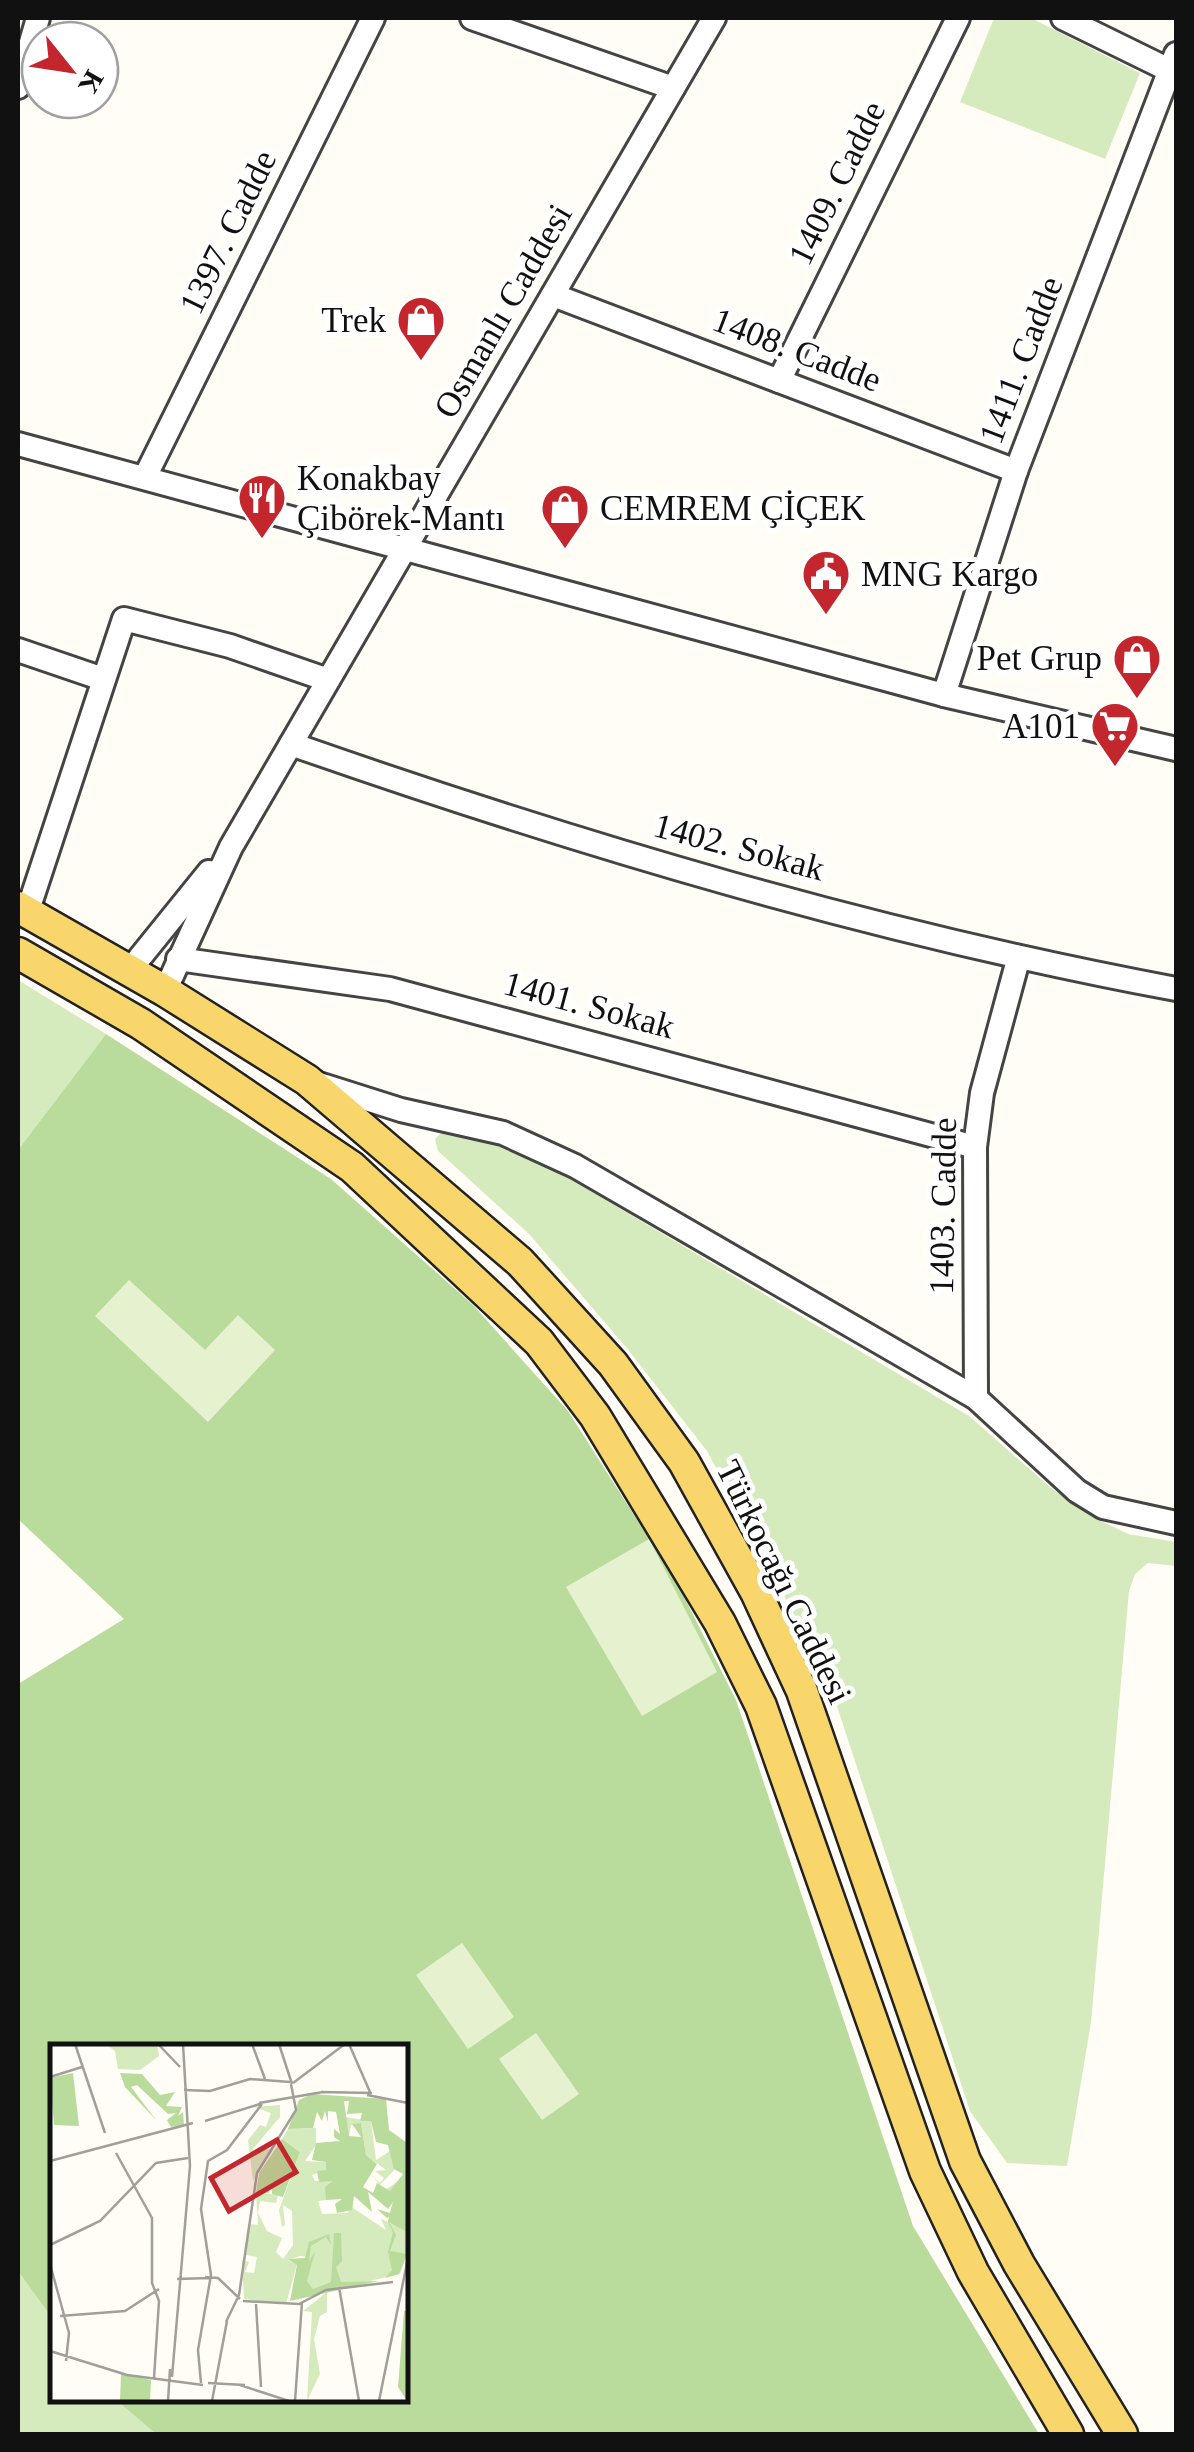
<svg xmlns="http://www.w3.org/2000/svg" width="1194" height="2452" font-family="'Times New Roman',serif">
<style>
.green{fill:#d5ebbd}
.forest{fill:#b9dc9c}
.pitch{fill:#e6f2cf}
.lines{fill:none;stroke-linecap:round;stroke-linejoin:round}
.minor-casing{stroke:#444;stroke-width:28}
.major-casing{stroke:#222;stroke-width:35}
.minor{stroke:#fff;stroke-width:22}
.major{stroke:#f9d66b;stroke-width:30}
.labels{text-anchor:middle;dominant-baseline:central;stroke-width:10;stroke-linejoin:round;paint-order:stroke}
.street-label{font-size:35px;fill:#111;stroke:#fff}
.poi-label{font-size:35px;fill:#111;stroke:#fff;text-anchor:end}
.inset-road{fill:none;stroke:#a09f9a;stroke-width:2.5}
.view{fill:#c4262e;fill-opacity:0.15;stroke:#c4262e;stroke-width:5}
.inset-edge{fill:none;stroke:#111;stroke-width:5}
</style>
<rect width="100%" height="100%" fill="#fffdf5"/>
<g class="green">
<path d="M 994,18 L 1031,18 L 1140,73 L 1105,159 L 960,102 Z"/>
<path d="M 18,980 L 106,1034 L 18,1150 Z"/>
<path d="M 443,1131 L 493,1144 L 562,1174 L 969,1416 L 1051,1488 L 1093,1517 L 1128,1534 L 1176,1542 L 1176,1566 L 1148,1563 L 1135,1574 L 1129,1591 L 1091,2022 L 1067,2166 L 1007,2163 L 970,2111 L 827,1676 L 707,1451 L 626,1347 L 529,1234 L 438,1151 L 435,1139 Z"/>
<path d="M 18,2271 L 52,2318 L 52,2400 L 116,2400 L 156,2434 L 18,2434 Z"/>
</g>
<path class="forest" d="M 106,1034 L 331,1179 L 472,1304 L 568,1411 L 676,1581 L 736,1700 L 913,2226 L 1039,2434 L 156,2434 L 116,2400 L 405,2400 L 405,2047 L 52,2047 L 52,2318 L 18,2271 L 18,1684 L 124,1619 L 18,1519 L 18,1150 Z"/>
<g class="pitch">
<path d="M 129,1280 L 205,1350 L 238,1315 L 275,1350 L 208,1422 L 95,1316 Z"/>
<path d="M 649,1539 L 717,1672 L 642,1716 L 566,1587 Z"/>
<path d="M 462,1943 L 514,2017 L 468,2049 L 416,1975 Z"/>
<path d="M 536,2033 L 579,2094 L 542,2120 L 499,2059 Z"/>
</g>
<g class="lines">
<g class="minor-casing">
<g id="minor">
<path d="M 472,18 L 673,88"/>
<path d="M 1063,18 L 1169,70"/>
<path d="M 18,87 L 38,18"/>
<path d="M 553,295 L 1016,471"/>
<path d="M 779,381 L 958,18"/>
<path d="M 18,444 L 944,695 L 1176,749"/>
<path d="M 145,477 L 373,18"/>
<path d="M 18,650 L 103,679"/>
<path d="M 944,695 L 1016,471 L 1176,54"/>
<path d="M 291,744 C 580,845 876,933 1176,989"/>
<path d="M 27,913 L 124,619 L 230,646 L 328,680"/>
<path d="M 178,959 L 390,989 L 975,1147"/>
<path d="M 129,971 L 209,872"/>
<path d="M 165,991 L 231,847 L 714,18"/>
<path d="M 319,1084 L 401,1110 L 503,1133 L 575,1166 L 976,1398 L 1077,1491 L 1103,1507 L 1176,1523"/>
<path d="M 976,1398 L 975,1147 L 982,1093 L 1018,960"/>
</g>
</g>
<g class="major-casing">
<g id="major">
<path d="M 18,907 L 165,991 L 307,1080 L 520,1262 L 613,1364 L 684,1462 L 756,1592 L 802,1691 L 965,2161 L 1019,2264 L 1122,2434"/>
<path d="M 18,953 L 141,1024 L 352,1167 L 539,1342 L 595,1416 L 720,1623 L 761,1706 L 925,2171 L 973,2272 L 1068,2434"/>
</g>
</g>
<use href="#minor" class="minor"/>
<use href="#major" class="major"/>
</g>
<defs>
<g id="shop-pin" transform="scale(2.5)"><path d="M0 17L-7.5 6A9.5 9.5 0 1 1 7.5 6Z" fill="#c4262e" stroke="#fff"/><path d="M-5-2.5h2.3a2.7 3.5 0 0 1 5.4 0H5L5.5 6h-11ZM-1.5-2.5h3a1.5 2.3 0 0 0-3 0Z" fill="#fff"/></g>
<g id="restaurant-pin" transform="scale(2.5)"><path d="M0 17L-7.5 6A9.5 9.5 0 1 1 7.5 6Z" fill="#c4262e" stroke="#fff"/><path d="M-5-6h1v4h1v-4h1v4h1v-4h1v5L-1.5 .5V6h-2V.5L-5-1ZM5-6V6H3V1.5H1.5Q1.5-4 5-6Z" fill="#fff"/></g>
<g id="civic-pin" transform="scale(2.5)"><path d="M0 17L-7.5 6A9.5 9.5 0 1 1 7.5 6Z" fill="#c4262e" stroke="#fff"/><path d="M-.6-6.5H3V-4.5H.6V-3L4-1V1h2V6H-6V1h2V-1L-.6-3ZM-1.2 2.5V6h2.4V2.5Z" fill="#fff"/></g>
<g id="supermarket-pin" transform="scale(2.5)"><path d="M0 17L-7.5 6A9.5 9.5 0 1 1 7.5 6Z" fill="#c4262e" stroke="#fff"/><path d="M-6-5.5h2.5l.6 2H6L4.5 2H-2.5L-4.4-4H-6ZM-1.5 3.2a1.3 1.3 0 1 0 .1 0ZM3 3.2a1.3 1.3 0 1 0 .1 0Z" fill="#fff"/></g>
</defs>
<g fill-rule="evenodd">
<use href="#shop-pin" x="421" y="320"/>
<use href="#restaurant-pin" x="262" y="498"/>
<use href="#shop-pin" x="565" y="508"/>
<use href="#civic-pin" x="826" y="574"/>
<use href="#shop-pin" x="1137" y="658"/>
<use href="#supermarket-pin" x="1115" y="726"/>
</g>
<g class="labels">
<g class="street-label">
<text transform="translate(837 183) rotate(-64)">1409. Cadde</text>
<text transform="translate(228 232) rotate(-64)">1397. Cadde</text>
<text transform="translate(503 311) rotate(-60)">Osmanlı Caddesi</text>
<text transform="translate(797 350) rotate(21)">1408. Cadde</text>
<text transform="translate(1021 360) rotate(-69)">1411. Cadde</text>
<text transform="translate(739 847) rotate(15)">1402. Sokak</text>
<text transform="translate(589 1005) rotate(15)">1401. Sokak</text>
<text transform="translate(943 1206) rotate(-89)">1403. Cadde</text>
<text transform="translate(784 1582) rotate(64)">Türkocağı Caddesi</text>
</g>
<g class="poi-label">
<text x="386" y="320">Trek</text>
<text x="297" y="478" text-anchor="start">Konakbay<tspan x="297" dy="40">Çibörek-Mantı</tspan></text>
<text x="600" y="508" text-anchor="start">CEMREM ÇİÇEK</text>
<text x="861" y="574" text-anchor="start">MNG Kargo</text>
<text x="1102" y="658">Pet Grup</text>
<text x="1080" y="726">A101</text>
</g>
</g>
<g transform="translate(50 2044)">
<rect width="358" height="358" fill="#fffdf5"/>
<path d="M 55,0 L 107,0 L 109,12 L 90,26 L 68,25 L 65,7 ZM 230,61 L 230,73 L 202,106 L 222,105 L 203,137 L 198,96 L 210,81 L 216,83 L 221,69 L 204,63 ZM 295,73 L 321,77 L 326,116 L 340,107 L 348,122 L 330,141 L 321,131 L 330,139 L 334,134 L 325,127 L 336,126 L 316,111 L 311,79 L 301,81 L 299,93 ZM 266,84 L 266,101 L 255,117 L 276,118 L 276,126 L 262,131 L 265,137 L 283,137 L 276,156 L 268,157 L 272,170 L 298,169 L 301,153 L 303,164 L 336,186 L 331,175 L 338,178 L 344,154 L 335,146 L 357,131 L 357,210 L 350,230 L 255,252 L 257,213 L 250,212 L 238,216 L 247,220 L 236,260 L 194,255 L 192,216 L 199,218 L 195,228 L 204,229 L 207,213 L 196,211 L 199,180 L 208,181 L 206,148 L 228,151 L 226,159 L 210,157 L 208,169 L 217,187 L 232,194 L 226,208 L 233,215 L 243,201 L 242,167 L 233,161 L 235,181 L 232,183 L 229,166 L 250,108 L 232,95 L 238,85 ZM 277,248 L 277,268 L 270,272 L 264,295 L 270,330 L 257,357 L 262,268 L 253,267 Z" fill="#d5ebbd"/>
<path d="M 23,29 L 29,82 L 4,81 L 0,34 ZM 70,29 L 92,30 L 110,51 L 125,48 L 116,62 L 132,63 L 128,72 L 133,68 L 134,81 L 121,83 L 117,76 L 126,69 L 118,70 L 87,41 L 81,43 L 106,76 L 75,43 ZM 262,50 L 336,55 L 339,86 L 357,99 L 357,188 L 339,178 L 346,191 L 340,207 L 357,210 L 349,230 L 335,234 L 342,226 L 338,208 L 343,188 L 338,178 L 339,173 L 337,174 L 327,165 L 340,169 L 343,158 L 338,165 L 318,148 L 322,168 L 304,152 L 302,166 L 287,169 L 285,160 L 292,155 L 276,156 L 275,143 L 283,137 L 269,138 L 267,127 L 276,126 L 276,118 L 262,116 L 266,99 L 290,97 L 284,93 L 284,85 L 290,90 L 286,68 L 278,67 L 278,78 L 275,67 L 272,77 L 267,68 L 263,84 L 238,85 L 249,56 ZM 294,57 L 299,57 L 297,70 L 312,69 L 310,77 L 321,77 L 326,98 L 338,101 L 344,125 L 353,130 L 340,147 L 327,139 L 323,149 L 313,143 L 327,120 L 316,111 L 311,79 L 302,80 L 311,93 L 299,92 ZM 232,95 L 250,108 L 233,153 L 222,150 L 222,138 L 219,149 L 206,148 L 209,129 ZM 284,189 L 291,189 L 292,217 L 286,223 L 291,238 L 329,237 L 240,257 L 247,221 L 238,215 L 255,214 L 259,198 L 279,190 L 281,201 L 276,193 L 261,202 L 259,217 L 265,208 L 257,237 L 263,245 L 281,238 ZM 354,267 L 358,267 L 357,357 L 348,343 ZM 71,330 L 101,336 L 100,357 L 70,356 Z" fill="#b9dc9c" fill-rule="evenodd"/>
<path class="inset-road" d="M 25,0 L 55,89M 108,0 L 130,23M 202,0 L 215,35M 229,0 L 242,40M 299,0 L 320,48M 0,33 L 32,23M 243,39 L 295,0M 134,46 L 160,47 L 200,35 L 240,38M 271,48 L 322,49M 317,51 L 358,59M 209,59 L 273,48M 155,77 L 210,60M 66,109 L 102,174 L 102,239 L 109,257 L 104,334M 0,117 L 143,79M 0,201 L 50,177 L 106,119 L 138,114M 0,220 L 19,289 L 16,317M 155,233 L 168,234 L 190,255M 127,235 L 159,234M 289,243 L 309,357M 193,257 L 249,260 L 276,246 L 343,238M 206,260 L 211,343M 10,272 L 75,267 L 109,245M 176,278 L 189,251 L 207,129 L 246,66 L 241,40M 0,307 L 77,331 L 153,341M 122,333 L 140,122 L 133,0M 151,339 L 148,306 L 161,231 L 151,165 L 158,117 L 177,106 L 212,60M 158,339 L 195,341M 190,341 L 239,357M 118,357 L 120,325M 162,357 L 177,277M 245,357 L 252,258M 329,357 L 358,214"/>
<path class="view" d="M 227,96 L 246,128 L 179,167 L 161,134 Z"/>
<rect width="358" height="358" class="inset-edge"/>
</g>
<rect width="1194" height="2452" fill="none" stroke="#111111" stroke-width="40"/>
<g transform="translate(70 70) rotate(120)"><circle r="48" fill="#ffffff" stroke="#a0a0a0" stroke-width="2.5"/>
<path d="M0-8L18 38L0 25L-18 38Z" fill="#c4262e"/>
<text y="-15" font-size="28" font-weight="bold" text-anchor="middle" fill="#111111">K</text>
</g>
</svg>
